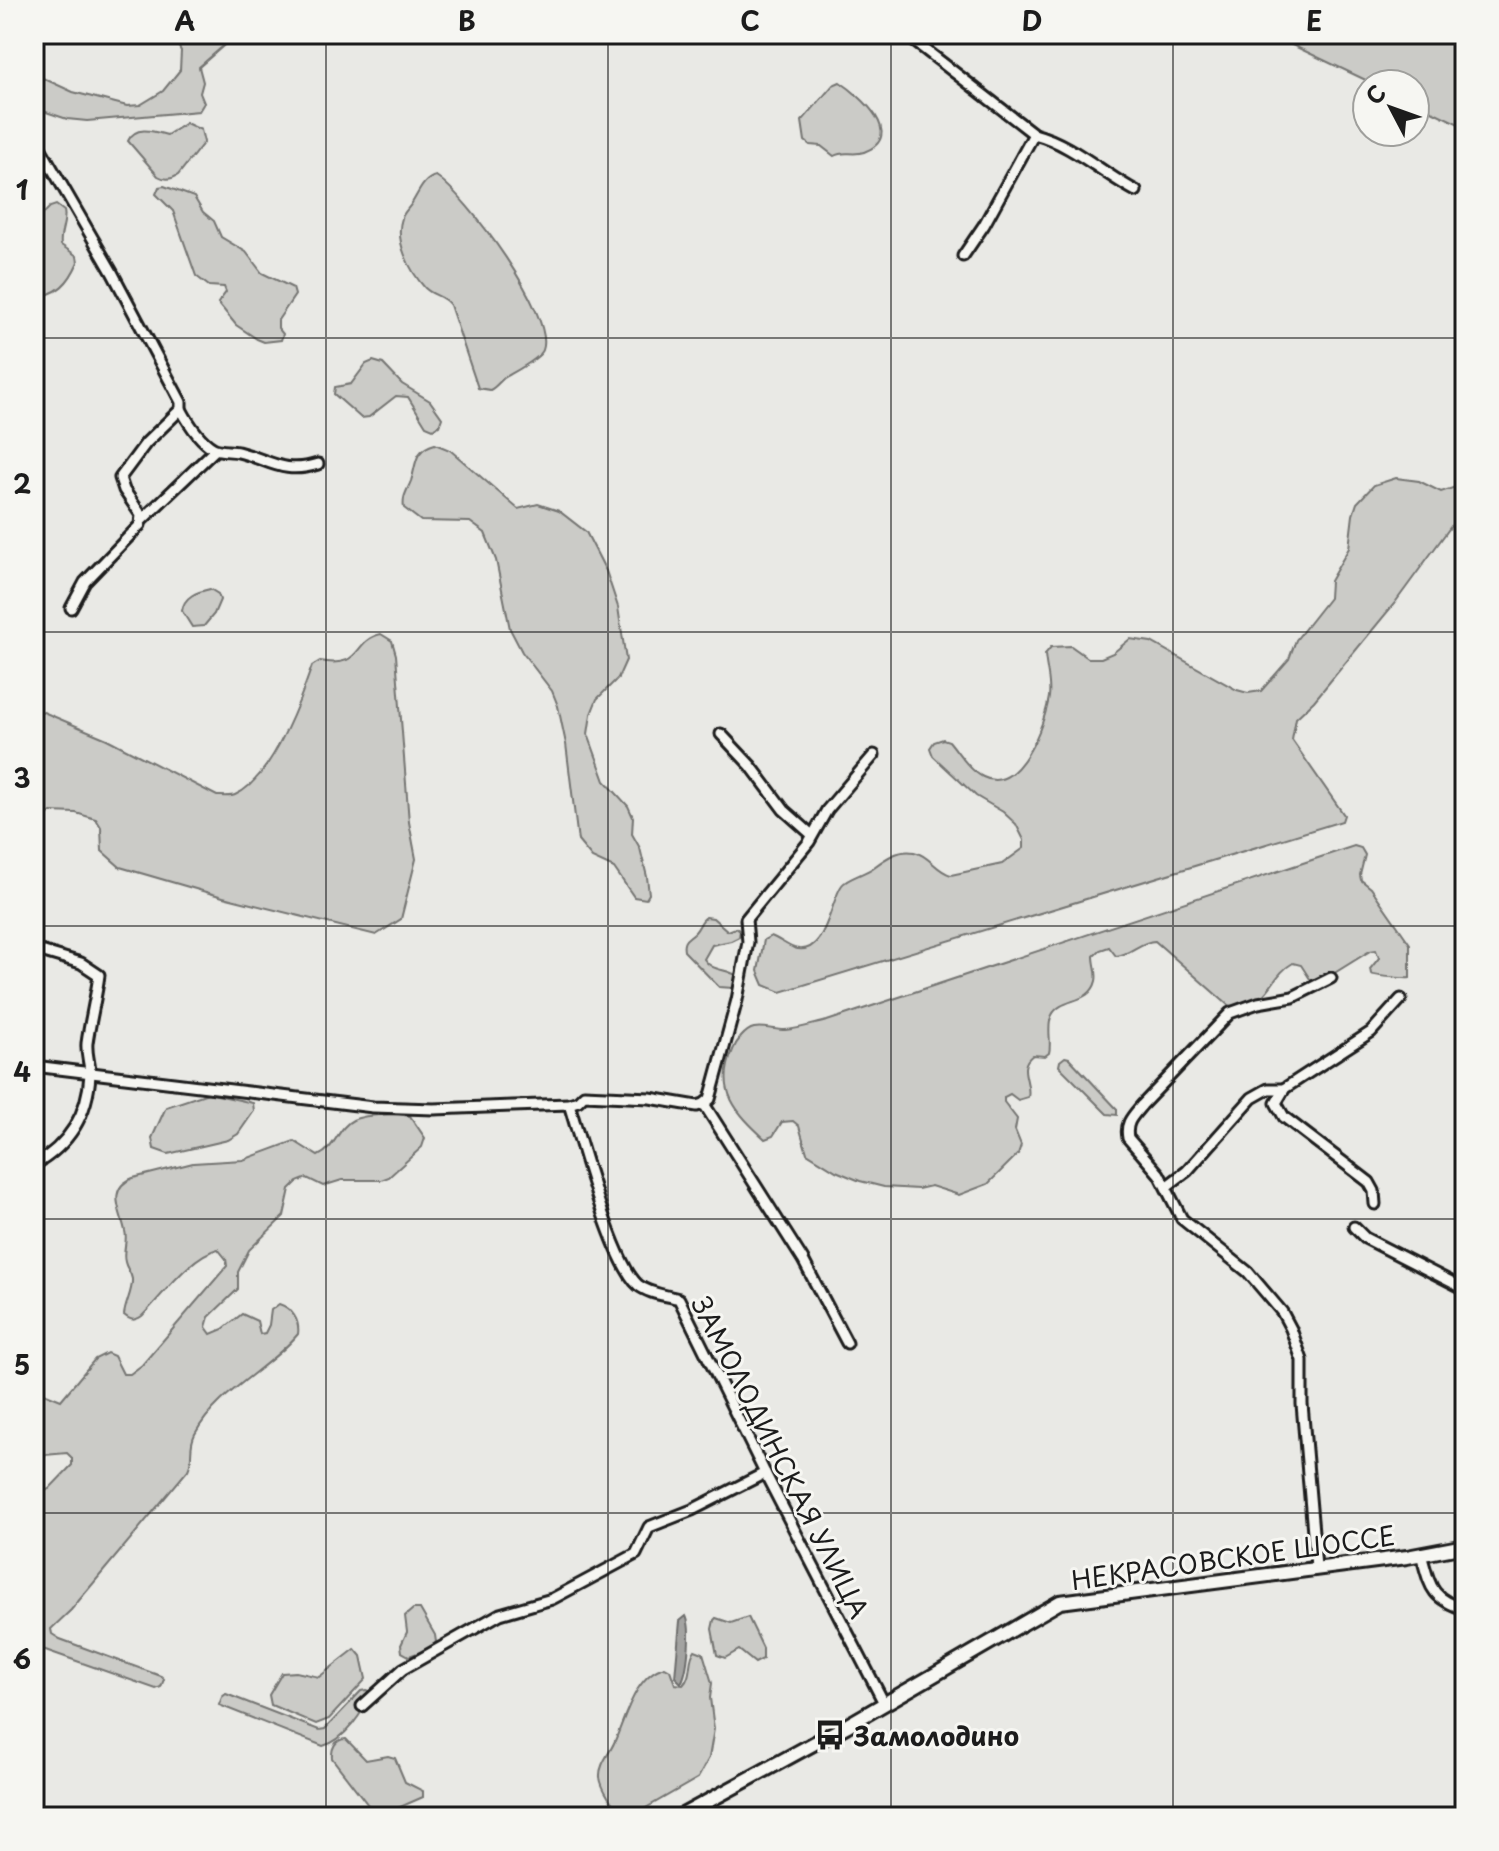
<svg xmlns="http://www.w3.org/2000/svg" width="1499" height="1851" font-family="'Playpen Sans',sans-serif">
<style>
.green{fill:#cbcbc7;stroke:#747472;stroke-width:2}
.water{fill:#a3a3a1;stroke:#6d6d6c;stroke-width:2}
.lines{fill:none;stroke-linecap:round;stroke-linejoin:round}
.minor-casing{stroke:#1c1c1c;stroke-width:15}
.tertiary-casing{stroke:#1c1c1c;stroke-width:18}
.minor{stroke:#f6f6f2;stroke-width:9}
.tertiary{stroke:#f6f6f2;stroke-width:12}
.grid{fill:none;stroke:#1c1c1c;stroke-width:2;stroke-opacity:0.55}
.labels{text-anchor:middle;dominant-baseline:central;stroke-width:6;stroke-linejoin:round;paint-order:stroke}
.street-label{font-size:26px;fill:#1c1c1c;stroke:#f6f6f2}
.poi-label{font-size:26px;font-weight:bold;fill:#1c1c1c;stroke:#f6f6f2;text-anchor:start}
.neatline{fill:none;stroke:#1c1c1c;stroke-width:3}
.grid-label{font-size:26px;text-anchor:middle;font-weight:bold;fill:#1c1c1c}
</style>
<rect width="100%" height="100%" fill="#e9e9e5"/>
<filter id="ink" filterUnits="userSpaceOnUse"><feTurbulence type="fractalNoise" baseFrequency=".0125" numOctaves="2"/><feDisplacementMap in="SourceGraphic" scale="16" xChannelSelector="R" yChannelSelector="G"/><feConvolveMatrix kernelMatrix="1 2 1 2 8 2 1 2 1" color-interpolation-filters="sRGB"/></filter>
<g filter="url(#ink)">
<g class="green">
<path d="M 172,34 L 237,34 L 199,67 L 203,82 L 200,93 L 204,103 L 199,111 L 87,121 L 67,119 L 34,108 L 34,74 L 73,92 L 127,106 L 140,105 L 163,91 L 180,70 L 181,51 Z"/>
<path d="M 1269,34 L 1465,34 L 1465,127 L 1415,103 L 1415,84 L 1374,84 Z"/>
<path d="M 840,82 C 860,95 907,136 864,152 C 853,156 844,150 834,156 L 821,146 L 810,145 L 805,141 L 802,121 L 833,85 Z"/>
<path d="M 186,123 L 201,130 L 204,142 L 178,175 C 171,180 165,180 158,176 L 128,141 C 135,125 153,131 167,135 Z"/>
<path d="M 436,176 C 466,195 556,316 543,350 C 540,359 512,373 504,378 C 499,382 496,387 490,390 L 478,388 L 450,305 C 443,295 433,296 425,288 C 410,271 394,241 402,218 C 403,213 409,208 412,203 C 419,192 423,179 436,176 Z"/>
<path d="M 164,186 L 194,197 L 203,212 L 214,221 L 221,237 L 246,252 L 262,273 L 293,288 L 295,295 L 278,320 L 278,328 L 283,334 L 281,340 L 264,342 L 257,339 L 236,325 L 218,303 L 226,292 L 224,287 L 209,286 L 196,276 L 173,211 L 156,194 L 159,187 Z"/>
<path d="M 56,205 L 64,211 C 67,222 59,233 61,245 L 77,256 L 78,262 C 69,283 58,295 34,297 L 34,223 L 50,207 Z"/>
<path d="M 373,361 L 383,364 L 402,384 L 430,401 L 442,418 L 439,426 L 433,429 L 426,426 L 408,397 L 396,396 L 369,417 L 361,418 L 334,394 L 335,387 L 351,384 L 366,364 Z"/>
<path d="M 435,444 L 450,450 L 518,509 L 538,504 L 559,511 L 586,532 L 606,571 L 618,607 L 626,660 L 618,678 L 597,699 L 591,714 L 588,734 L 605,781 L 628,806 L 633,817 L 632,834 L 640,848 L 647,877 L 649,894 L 646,899 L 634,897 L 614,868 L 592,858 L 578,841 L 566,744 L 558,706 L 552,691 L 522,652 L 510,629 L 496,560 L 485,533 L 470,522 L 421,521 L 404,508 C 402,497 407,491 411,481 C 417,464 413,450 435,444 Z"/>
<path d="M 1396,478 L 1419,481 L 1441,492 L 1456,487 L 1465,478 L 1465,507 L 1394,604 L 1314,701 L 1296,718 L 1292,740 L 1344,815 L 1342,821 L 781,992 L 764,985 L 758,971 L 764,940 L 771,936 C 779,939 786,945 794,948 C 826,958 830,901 842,885 C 847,878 865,874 874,867 C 886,858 899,849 914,852 C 929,855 936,871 951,875 L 1002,864 L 1024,848 L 1024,840 L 1016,824 L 1003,812 L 976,796 L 933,756 L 930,748 L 934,742 L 943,739 L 949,741 C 959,753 969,770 983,777 C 1019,795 1045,723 1049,697 C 1051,682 1046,669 1045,654 L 1051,647 L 1071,646 L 1088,658 L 1101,658 L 1113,653 L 1130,639 L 1151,642 L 1237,690 L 1248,693 L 1261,691 L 1289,659 L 1296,640 L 1329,598 L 1330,581 L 1349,548 L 1353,515 L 1357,503 L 1374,485 Z"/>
<path d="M 210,589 L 218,594 L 220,600 L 214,614 L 204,626 L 192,627 L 182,611 C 184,596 197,592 210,589 Z"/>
<path d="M 381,634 L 392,641 L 396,655 L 409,822 L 416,859 L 401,919 L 376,935 L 223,897 L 120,867 L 102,851 L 101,827 L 96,819 L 76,813 L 51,812 L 34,824 L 34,708 L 107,739 L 217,796 C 222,796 231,797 235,795 C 271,779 300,701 312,666 L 320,661 C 364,669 351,641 381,634 Z"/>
<path d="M 1354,846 L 1361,848 L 1365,855 L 1360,875 L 1361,880 L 1371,888 L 1410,944 L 1410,978 C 1407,979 1374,976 1371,974 L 1370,969 L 1379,958 L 1376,950 L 1370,951 L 1320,982 L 1310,979 L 1301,965 L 1293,963 C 1270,976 1273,999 1239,1008 L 1228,1005 L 1155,941 C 1140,941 1131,955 1116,956 L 1109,947 L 1100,950 L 1094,956 C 1094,965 1098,973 1096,981 C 1090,1005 1061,997 1052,1015 C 1046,1025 1052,1042 1049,1053 L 1045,1056 L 1033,1055 C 1016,1067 1032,1082 1028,1097 L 1018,1100 L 1010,1094 L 1004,1097 L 1004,1102 L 1017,1119 L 1015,1130 L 1021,1145 L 1018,1154 L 988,1184 L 959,1195 L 931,1186 L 918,1189 L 884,1187 L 860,1181 L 836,1171 L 807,1153 L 799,1126 L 793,1121 L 782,1122 L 773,1136 L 765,1139 C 736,1112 715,1091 733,1050 C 736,1042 745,1030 754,1028 C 763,1026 775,1030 785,1030 C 799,1029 814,1024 827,1021 Z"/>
<path d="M 706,917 L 713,918 L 728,931 L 736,928 L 740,931 L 739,937 L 731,941 L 712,945 L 704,959 C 712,972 727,968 737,976 L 733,988 L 719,987 L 684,951 C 682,939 688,939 695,932 C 700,927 700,921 706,917 Z"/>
<path d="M 1065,1057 L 1069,1058 L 1117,1109 L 1117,1115 L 1107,1114 L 1059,1066 L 1060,1061 Z"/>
<path d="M 208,1093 L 253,1103 L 254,1111 L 238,1134 L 228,1140 L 168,1154 L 154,1149 L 152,1138 L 166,1107 Z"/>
<path d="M 397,1114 L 410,1116 L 425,1138 L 422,1147 L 389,1177 L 381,1180 L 342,1180 L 323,1186 L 307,1178 L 297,1182 L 290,1189 L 284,1216 L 249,1250 L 238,1272 L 238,1289 L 209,1317 L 206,1327 L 211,1334 L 223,1329 L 242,1314 L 257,1321 L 260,1334 L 265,1333 L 269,1325 L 271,1310 L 279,1304 C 292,1308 300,1321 298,1334 C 269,1369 217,1392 195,1434 C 188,1447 194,1458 188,1470 L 71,1610 L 51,1629 L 52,1634 L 60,1639 L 161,1676 L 164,1679 L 161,1687 L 156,1689 L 34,1646 L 34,1496 L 49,1489 L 72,1465 L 72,1458 L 67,1453 L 34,1456 L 34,1389 L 61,1400 L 95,1359 L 107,1353 L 114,1356 L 123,1374 L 130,1374 L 142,1365 L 227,1266 L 226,1259 L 218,1249 C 191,1255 162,1296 142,1316 C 135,1321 131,1321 124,1315 C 125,1303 133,1291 132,1279 C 131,1272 126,1268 125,1262 C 122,1252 128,1241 125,1231 C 121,1211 106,1189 133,1178 L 193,1163 L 243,1160 L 294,1141 L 318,1156 C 336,1148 337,1128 353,1120 C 365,1114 384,1115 397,1114 Z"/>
<path d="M 413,1609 L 420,1609 L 435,1635 L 436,1642 L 429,1649 L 409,1656 L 402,1652 L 401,1645 L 407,1632 L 405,1616 Z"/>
<path d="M 748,1617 L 763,1648 L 763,1659 L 755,1663 L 739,1650 L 725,1658 L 717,1655 L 712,1629 L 714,1620 L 716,1618 L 731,1623 Z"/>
<path d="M 355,1649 L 361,1656 L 366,1679 L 329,1719 L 316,1724 L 271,1705 L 269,1695 L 282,1673 L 296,1672 L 319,1677 Z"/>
<path d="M 695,1650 L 703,1653 L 712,1683 L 710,1698 L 714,1729 L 709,1758 L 698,1778 L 637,1813 L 623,1814 C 614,1808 601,1788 600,1777 C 599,1765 609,1754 614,1743 C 625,1719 635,1674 665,1667 L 670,1670 L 675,1684 L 683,1685 C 693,1675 687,1660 695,1650 Z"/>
<path d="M 366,1690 L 371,1692 C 364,1712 344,1741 323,1746 L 219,1705 L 222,1697 L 226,1694 L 319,1730 L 325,1729 L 361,1691 Z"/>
<path d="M 346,1739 L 366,1760 L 388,1756 L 395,1758 L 405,1782 L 423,1791 L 423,1797 L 398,1808 L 374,1809 L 368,1805 L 332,1758 C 331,1749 335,1739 346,1739 Z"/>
</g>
<path class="water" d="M 686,1616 C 692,1628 688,1672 681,1683 L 675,1677 L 680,1621 Z"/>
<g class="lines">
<g class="minor-casing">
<g id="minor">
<path d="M 905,34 L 1034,134 C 1072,144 1102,173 1136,191"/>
<path d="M 34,137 L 112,272 L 181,402 L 181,409 L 146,443 L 120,478 L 124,490 L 141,515 L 140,525 L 85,582 L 71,608"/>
<path d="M 963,256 L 984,225 L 1034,134"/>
<path d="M 181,409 C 188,422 199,440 213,448 C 220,452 230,450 238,452 C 270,460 283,475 318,464"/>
<path d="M 142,520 L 215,450"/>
<path d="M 721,734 L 751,766 L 784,810 L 811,834"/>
<path d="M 34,949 L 81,963 L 99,975 C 96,998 90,1021 87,1043 C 86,1055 90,1063 90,1074 C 88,1114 69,1145 34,1165"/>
<path d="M 34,1066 L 373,1107 L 434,1109 L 569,1104 C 581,1142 612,1262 638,1285 C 649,1294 666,1295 679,1299 L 765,1473 L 884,1703"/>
<path d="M 569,1104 L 578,1101 L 584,1095 L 650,1098 L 697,1106 L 704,1104 L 710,1099 L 737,1000 L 748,942 L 746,919 L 809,842 L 827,810 L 874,755"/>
<path d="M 704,1104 L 803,1260 L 847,1343"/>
<path d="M 1167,1186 L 1187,1171 L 1252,1098 L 1268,1089 L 1284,1089"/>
<path d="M 1375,1204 L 1374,1191 L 1369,1182 L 1284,1117 L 1276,1103 L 1285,1088 L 1371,1032 L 1401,999"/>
<path d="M 1354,1227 L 1365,1238 L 1465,1289"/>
<path d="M 1421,1554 C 1430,1585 1430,1599 1465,1609"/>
<path d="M 1316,1567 L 1302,1404 L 1302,1360 L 1291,1329 L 1282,1312 L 1248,1272 L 1182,1219 L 1159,1174 L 1128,1138 C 1125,1123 1132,1117 1142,1105 L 1230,1013 L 1258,1003 L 1293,997 L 1331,978"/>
<path d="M 362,1706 L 403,1669 L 500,1614 L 552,1599 L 636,1554 L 649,1527 L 692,1510 L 765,1473"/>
</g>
</g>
<g class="tertiary-casing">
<path id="tertiary" d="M 679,1817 L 846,1726 L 1060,1602 L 1407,1557 L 1465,1546"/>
</g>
<use href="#minor" class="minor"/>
<use href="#tertiary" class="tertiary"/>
</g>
</g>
<path class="grid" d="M 326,34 L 326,1817M 608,34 L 608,1817M 891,34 L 891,1817M 1173,34 L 1173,1817M 34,338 L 1465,338M 34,632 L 1465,632M 34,926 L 1465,926M 34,1219 L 1465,1219M 34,1513 L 1465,1513"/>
<defs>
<g id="bus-bare" transform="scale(2.4)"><path d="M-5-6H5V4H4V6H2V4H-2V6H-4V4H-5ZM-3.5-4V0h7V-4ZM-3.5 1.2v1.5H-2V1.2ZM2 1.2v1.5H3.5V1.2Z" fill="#1c1c1c" stroke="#f6f6f2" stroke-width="2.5" paint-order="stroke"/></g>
</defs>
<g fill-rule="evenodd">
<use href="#bus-bare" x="830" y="1735"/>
</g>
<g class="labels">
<g class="street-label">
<text transform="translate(781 1457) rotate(63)">ЗАМОЛОДИНСКАЯ УЛИЦА</text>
<text transform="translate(1233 1557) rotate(-8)">НЕКРАСОВСКОЕ ШОССЕ</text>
</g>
<g class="poi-label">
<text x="854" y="1735">Замолодино</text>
</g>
</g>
<rect width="1499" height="1851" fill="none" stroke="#f6f6f2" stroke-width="88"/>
<g transform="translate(1391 108) rotate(311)"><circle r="38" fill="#f6f6f2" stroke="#9f9f9c" stroke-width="2"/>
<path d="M0-6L14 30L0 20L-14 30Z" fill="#1c1c1c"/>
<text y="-12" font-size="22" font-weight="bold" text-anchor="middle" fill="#1c1c1c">С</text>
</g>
<rect x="44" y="44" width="1411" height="1763" class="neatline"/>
<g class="grid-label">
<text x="185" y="31">A</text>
<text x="467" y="31">B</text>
<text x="750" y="31">C</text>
<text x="1032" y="31">D</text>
<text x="1314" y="31">E</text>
<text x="22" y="200">1</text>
<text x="22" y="494">2</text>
<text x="22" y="788">3</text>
<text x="22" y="1082">4</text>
<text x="22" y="1375">5</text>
<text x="22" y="1669">6</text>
</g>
</svg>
